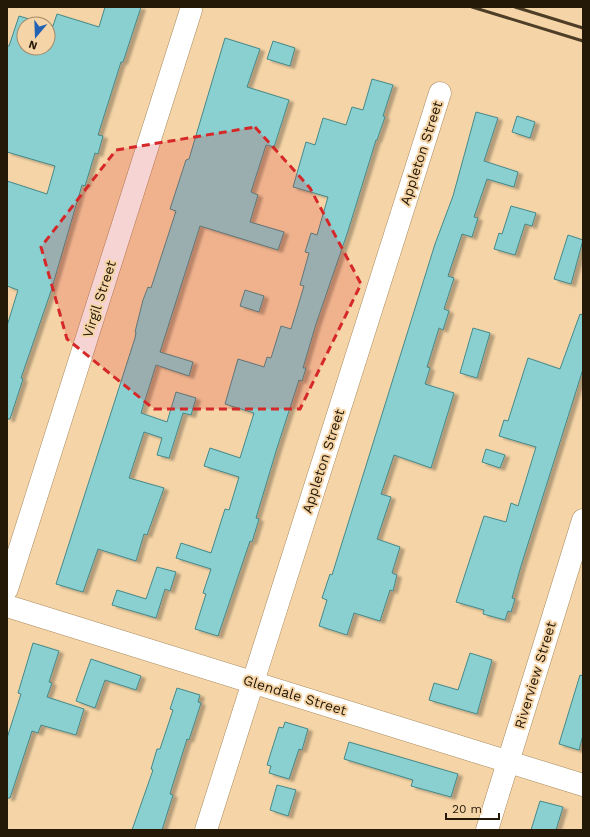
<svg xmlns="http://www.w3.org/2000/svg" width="590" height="837" font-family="'Work Sans',sans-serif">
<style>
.building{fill:#8bd0d1;stroke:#44898a;filter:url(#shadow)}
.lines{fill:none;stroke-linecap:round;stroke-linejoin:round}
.minor-casing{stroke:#a88a5e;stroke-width:23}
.minor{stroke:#fff;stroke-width:22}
.rail{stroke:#4e3e27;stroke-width:3}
.marked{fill:#d62828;fill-opacity:0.2;stroke:#d62828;stroke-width:3;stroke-dasharray:8 5;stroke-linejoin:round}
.labels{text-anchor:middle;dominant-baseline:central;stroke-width:4;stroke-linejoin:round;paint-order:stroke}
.street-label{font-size:14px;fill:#241807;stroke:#f5d5a7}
</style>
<defs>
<filter id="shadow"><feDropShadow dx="4.5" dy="2.5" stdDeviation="1" flood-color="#0004"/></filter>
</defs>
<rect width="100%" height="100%" fill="#f5d5a7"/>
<g class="building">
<path d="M 105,7 L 141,7 L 123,62 L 121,62 L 98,135 L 103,136 L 98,154 L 95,153 L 85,186 L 82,185 L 51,291 L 21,378 L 23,379 L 10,419 L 7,419 L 7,326 L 18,290 L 7,286 L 7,181 L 47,194 L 55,166 L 7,152 L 7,46 L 9,46 L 19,16 L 46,24 L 24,24 L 24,48 L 48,48 L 48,24 L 53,26 L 57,14 L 99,27 Z"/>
<path d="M 225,38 L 260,49 L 247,87 L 289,100 L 274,147 L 266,145 L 251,192 L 258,195 L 250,222 L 284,232 L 278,250 L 200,226 L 160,352 L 193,362 L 189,376 L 156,365 L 141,413 L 167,422 L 176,392 L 196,398 L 191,415 L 183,413 L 169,458 L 157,455 L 162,438 L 144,432 L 129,478 L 164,488 L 147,535 L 144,534 L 136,561 L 98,549 L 83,592 L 56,584 L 135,338 L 136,332 L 135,332 L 143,300 L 148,287 L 151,288 L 176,211 L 170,209 L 186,160 L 189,159 Z"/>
<path d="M 273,41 L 295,48 L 290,66 L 267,59 Z"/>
<path d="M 372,79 L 393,85 L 383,116 L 385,117 L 377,140 L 376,140 L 348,231 L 316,324 L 303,368 L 306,368 L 302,381 L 299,380 L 277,448 L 256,518 L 259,519 L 252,542 L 250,541 L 218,636 L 195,629 L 206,594 L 203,593 L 211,569 L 176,558 L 181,543 L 211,553 L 225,509 L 229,510 L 239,477 L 204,466 L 210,448 L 240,458 L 254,413 L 225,404 L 238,359 L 264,367 L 267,357 L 271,358 L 281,326 L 291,329 L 304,286 L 300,285 L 309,253 L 305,252 L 311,233 L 317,235 L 328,197 L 293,187 L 306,142 L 315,145 L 323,118 L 346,125 L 352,107 L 363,110 Z"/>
<path d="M 476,112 L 498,118 L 484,161 L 518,172 L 514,187 L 487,179 L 474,217 L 478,218 L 472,237 L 462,234 L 448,276 L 454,278 L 444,309 L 449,311 L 443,330 L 439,328 L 427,367 L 430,368 L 425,384 L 454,393 L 431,468 L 394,455 L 381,494 L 391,497 L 377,539 L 400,547 L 392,573 L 397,575 L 393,591 L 390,590 L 380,621 L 354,613 L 347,635 L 319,626 L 327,600 L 322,598 L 330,574 L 332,575 L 435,244 L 453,196 Z"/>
<path d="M 517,116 L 535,122 L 530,138 L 512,132 Z"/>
<path d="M 511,206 L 536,213 L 532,226 L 525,224 L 515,255 L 494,249 L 499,233 L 502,234 Z"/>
<path d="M 568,235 L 583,240 L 571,284 L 554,279 Z"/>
<path d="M 245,290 L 264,296 L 259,312 L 240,306 Z"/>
<path d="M 580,314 L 583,315 L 583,369 L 521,566 L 512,598 L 515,599 L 511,612 L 508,611 L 505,620 L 483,614 L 484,610 L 456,602 L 484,516 L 506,522 L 511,503 L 518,506 L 536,447 L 499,436 L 504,420 L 508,421 L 528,358 L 560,369 Z"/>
<path d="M 473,328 L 490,333 L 477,378 L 460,373 Z"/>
<path d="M 486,449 L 505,455 L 500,468 L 482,462 Z"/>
<path d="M 157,567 L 176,572 L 170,591 L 165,589 L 156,618 L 112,605 L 117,590 L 146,599 Z"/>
<path d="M 33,643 L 59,651 L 49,682 L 52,683 L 47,697 L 84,709 L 76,735 L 41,725 L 38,733 L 32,731 L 10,798 L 7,798 L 7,738 L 21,694 L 18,693 Z"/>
<path d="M 470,653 L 492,660 L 477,714 L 429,700 L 434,683 L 458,690 Z"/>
<path d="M 91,659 L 141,676 L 136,690 L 105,680 L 95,708 L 76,701 Z"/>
<path d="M 580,675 L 583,676 L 583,735 L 579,750 L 559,744 Z"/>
<path d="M 177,688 L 200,695 L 198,702 L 201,703 L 189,740 L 187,739 L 172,787 L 170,794 L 173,795 L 162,830 L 132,830 L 153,770 L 151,769 L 157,749 L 160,749 L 173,710 L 170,709 Z"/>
<path d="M 285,722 L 308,729 L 302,750 L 299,749 L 289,779 L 269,773 L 271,766 L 267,765 L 279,727 L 283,728 Z"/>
<path d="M 349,742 L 458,774 L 451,797 L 411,786 L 413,780 L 344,759 Z"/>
<path d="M 277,785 L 296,790 L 288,816 L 270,810 Z"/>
<path d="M 540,801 L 563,807 L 556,830 L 531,830 Z"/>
</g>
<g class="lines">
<g class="minor-casing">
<g id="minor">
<path d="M 7,589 L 191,10"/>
<path d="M 7,606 L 583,785"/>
<path d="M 206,830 L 440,93"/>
<path d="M 487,830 L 583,520"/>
</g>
</g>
<use href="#minor" class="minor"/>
<g class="rail">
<path d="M 472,7 L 583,41"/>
<path d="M 515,7 L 583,28"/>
</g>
</g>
<path class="marked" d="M 255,127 L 310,188 L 361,284 L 300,409 L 154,409 L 67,339 L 41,247 L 116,150 Z"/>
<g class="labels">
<g class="street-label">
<text transform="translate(421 153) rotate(-72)">Appleton Street</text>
<text transform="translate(99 299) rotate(-72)">Virgil Street</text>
<text transform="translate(323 461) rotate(-72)">Appleton Street</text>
<text transform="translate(535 675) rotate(-73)">Riverview Street</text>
<text transform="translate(295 695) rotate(17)">Glendale Street</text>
</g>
</g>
<rect width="590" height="837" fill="none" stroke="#241807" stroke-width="16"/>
<g transform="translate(36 36) rotate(199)"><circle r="19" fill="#f5d5a7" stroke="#a18967"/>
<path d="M0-3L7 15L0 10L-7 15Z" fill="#2462b3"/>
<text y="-6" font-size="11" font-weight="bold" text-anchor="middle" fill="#241807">N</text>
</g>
<path d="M446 813v6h53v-6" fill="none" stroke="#241807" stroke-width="2"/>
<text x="452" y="813" font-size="12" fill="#241807" stroke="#f5d5a7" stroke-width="3" paint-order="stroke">20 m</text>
</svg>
